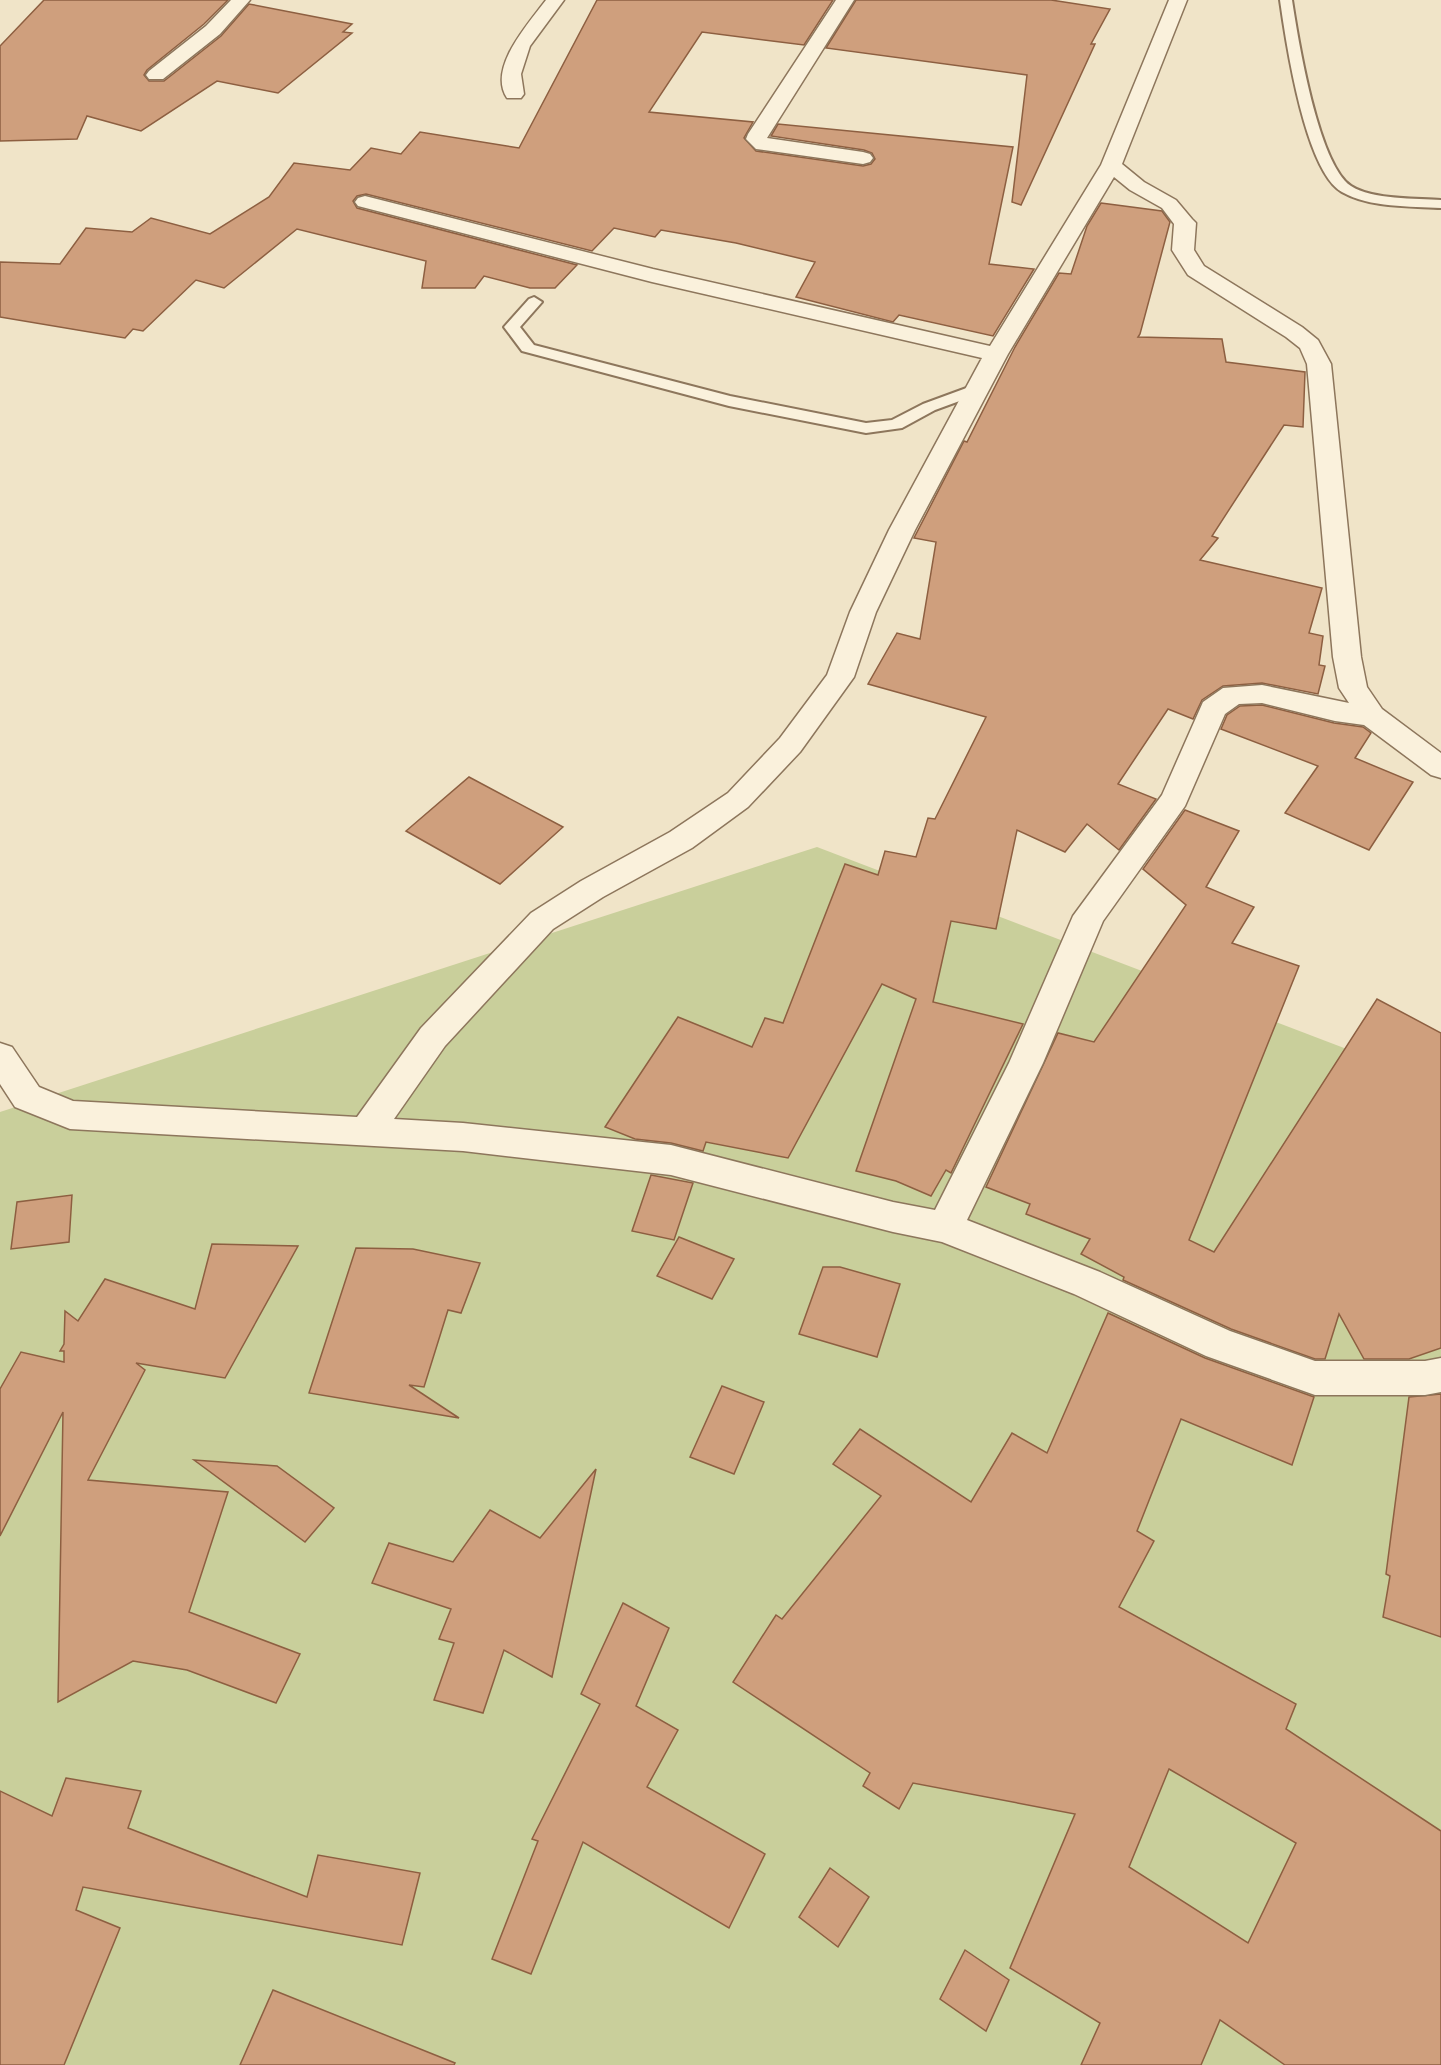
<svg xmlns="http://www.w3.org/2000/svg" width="1441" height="2065" font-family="Bitter,serif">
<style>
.green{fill:#c9cf9b}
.building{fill:#cf9f7d;stroke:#8d5f41;stroke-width:1.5;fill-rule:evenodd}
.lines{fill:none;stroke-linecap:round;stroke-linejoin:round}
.service-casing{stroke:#8d765c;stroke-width:4}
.minor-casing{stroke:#8d765c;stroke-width:3}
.service{fill:#faf1dc;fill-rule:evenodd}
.minor{fill:#faf1dc;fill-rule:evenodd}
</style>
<rect width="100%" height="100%" fill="#f0e4c8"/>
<path class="green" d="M 817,847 L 1441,1085 L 1441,2065 L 0,2065 L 0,1112 Z"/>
<g class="building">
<path d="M 44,0 L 228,0 L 204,24 L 147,70 L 144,75 L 149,81 L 164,81 L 221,36 L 249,4 L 352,24 L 343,32 L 352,33 L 278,93 L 217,81 L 141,131 L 87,116 L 77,139 L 0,141 L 0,46 Z"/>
<path d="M 597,0 L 833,0 L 804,45 L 702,32 L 649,112 L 753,122 L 744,138 L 756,151 L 863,166 L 871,164 L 875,159 L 872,153 L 864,150 L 771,136 L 778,124 L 1013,147 L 989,264 L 1034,269 L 993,336 L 899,315 L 893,322 L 796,297 L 815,262 L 736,243 L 661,230 L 655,237 L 614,228 L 592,251 L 366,194 L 357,196 L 353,201 L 357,208 L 577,265 L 555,288 L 530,288 L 484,276 L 475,288 L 422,288 L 426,261 L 297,229 L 224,288 L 196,280 L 143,331 L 133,329 L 125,338 L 0,317 L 0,262 L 60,264 L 86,228 L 132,232 L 151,218 L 210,234 L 269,197 L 294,163 L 350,170 L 371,148 L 401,154 L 420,132 L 519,148 Z"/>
<path d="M 856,0 L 1051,0 L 1110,9 L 1091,44 L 1095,44 L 1021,205 L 1012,202 L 1027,75 L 826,48 Z"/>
<path d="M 1101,203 L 1162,211 L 1170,222 L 1140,334 L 1138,337 L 1222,339 L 1226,362 L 1305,372 L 1303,427 L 1284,425 L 1212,536 L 1218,538 L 1200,560 L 1322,588 L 1309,633 L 1323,636 L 1319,665 L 1325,666 L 1318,694 L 1262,683 L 1223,686 L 1202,700 L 1193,719 L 1168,709 L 1118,784 L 1156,799 L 1119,850 L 1087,824 L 1065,852 L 1017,830 L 996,929 L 951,921 L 933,1002 L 1023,1024 L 951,1173 L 946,1170 L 931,1196 L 896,1181 L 856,1171 L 916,999 L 882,984 L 788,1158 L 706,1142 L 703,1151 L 671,1143 L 635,1139 L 605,1127 L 678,1017 L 752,1047 L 765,1018 L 783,1023 L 845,864 L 878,875 L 885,851 L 916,857 L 928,818 L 935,819 L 986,717 L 868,684 L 897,633 L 920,639 L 936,542 L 914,538 L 964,441 L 967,442 L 1015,347 L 1059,273 L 1071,274 L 1087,226 Z"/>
<path d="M 1262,705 L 1334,723 L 1363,727 L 1371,733 L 1355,758 L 1413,782 L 1369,850 L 1285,813 L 1318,766 L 1221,729 L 1227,715 L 1240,706 Z"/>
<path d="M 469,777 L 563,827 L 500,884 L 406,831 Z"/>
<path d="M 1185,810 L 1239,831 L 1206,887 L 1254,907 L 1232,943 L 1299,966 L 1189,1240 L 1214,1252 L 1377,999 L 1441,1033 L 1441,1348 L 1409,1359 L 1364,1359 L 1339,1314 L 1325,1359 L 1315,1359 L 1231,1329 L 1123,1280 L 1124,1277 L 1081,1254 L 1090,1239 L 1026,1214 L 1030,1204 L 986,1187 L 1058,1033 L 1094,1042 L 1186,905 L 1143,869 Z"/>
<path d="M 651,1175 L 693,1183 L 674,1240 L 632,1231 Z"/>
<path d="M 72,1195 L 69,1242 L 11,1249 L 17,1202 Z"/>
<path d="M 679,1237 L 734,1259 L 712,1299 L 657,1276 Z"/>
<path d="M 212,1244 L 298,1246 L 225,1378 L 136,1363 L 145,1370 L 88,1480 L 228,1492 L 189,1612 L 300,1654 L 276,1703 L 187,1670 L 133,1661 L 58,1702 L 63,1412 L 0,1536 L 0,1389 L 21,1352 L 64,1362 L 64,1351 L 60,1351 L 64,1344 L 65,1311 L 78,1321 L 105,1279 L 195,1309 Z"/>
<path d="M 356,1248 L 413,1249 L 480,1263 L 461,1313 L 448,1310 L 424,1387 L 409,1385 L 459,1418 L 309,1393 Z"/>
<path d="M 823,1267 L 840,1267 L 900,1284 L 877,1357 L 799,1334 Z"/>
<path d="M 1108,1313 L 1205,1358 L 1314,1397 L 1292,1465 L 1181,1419 L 1137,1531 L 1154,1541 L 1119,1607 L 1296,1704 L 1286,1729 L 1441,1831 L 1441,2065 L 1285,2065 L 1220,2020 L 1201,2065 L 1081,2065 L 1100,2023 L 1010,1968 L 1075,1814 L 913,1783 L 899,1809 L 863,1786 L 870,1773 L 733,1682 L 776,1615 L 782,1619 L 881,1496 L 833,1464 L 860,1429 L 971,1502 L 1012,1433 L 1047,1453 ZM 1169,1769 L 1296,1843 L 1248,1943 L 1129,1867 Z"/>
<path d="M 722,1386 L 764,1402 L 734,1474 L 690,1457 Z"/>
<path d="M 1441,1394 L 1441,1637 L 1383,1617 L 1390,1576 L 1386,1574 L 1409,1397 Z"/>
<path d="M 194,1460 L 277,1466 L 334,1508 L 305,1542 Z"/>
<path d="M 596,1469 L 552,1677 L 504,1650 L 483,1713 L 434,1700 L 454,1643 L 439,1639 L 451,1609 L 372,1583 L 389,1543 L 453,1562 L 490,1510 L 540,1538 Z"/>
<path d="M 623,1603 L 669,1628 L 636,1706 L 678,1730 L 647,1787 L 765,1854 L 729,1928 L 583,1842 L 531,1974 L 492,1959 L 538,1841 L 532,1839 L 600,1704 L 581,1694 Z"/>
<path d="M 66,1778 L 141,1791 L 128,1828 L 307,1897 L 318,1855 L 420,1873 L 402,1945 L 83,1887 L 76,1910 L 120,1928 L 64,2065 L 0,2065 L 0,1791 L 52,1816 Z"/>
<path d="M 830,1868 L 869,1897 L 838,1947 L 799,1917 Z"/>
<path d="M 965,1950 L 1009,1980 L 986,2031 L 940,1999 Z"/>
<path d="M 273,1990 L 455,2063 L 454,2065 L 240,2065 Z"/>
</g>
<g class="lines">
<g class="service-casing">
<g id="service">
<path d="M 1280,0 L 1292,0 C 1298,39 1318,164 1351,186 C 1372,200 1416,198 1441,200 L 1441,208 C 1410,206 1370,208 1342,192 C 1305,171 1286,42 1280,0 Z"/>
<path d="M 534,297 L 542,302 L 520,327 L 534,345 L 730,396 L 866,423 L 892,420 L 923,404 L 972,386 L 978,384 L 986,389 L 984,392 L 935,410 L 902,428 L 866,433 L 729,406 L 522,351 L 504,327 L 529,299 Z"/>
</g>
</g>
<g class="minor-casing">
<g id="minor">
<path d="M 231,0 L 250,0 L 220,34 L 163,79 L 149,79 L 146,75 L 149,71 L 206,26 Z"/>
<path d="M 546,0 L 564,0 L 530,46 L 521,74 L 524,94 L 521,98 L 507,98 C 487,68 529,23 546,0 Z"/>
<path d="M 836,0 L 854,0 L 767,138 L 863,152 L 870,154 L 873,158 L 870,162 L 863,164 L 756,149 L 746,139 L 748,134 Z"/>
<path d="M 1169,0 L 1187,0 L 1122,164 L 1144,182 L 1176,200 L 1192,219 L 1196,223 L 1194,250 L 1204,266 L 1302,327 L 1318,340 L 1331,364 L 1361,657 L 1367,687 L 1382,709 L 1441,753 L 1441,778 L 1431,775 L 1364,725 L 1335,721 L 1262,703 L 1239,704 L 1225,714 L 1185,806 L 1103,921 L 1043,1063 L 967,1220 L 1100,1272 L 1230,1331 L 1315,1361 L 1425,1361 L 1441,1358 L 1441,1392 L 1425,1395 L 1315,1395 L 1206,1356 L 1074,1294 L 942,1242 L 893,1232 L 671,1175 L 463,1151 L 70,1129 L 15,1107 L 0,1084 L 0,1043 L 12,1047 L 39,1087 L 73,1101 L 357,1117 L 421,1028 L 531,913 L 581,881 L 670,832 L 728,793 L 780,738 L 827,675 L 850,612 L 889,530 L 982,358 L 652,282 L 358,206 L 355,202 L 358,198 L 365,196 L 653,269 L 990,346 L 1101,165 ZM 1114,177 L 1130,190 L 1162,208 L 1174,224 L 1172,250 L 1188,275 L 1286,337 L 1300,348 L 1307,364 L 1333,657 L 1339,688 L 1349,703 L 1262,685 L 1223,688 L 1203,702 L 1162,795 L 1073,916 L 1009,1063 L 935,1210 L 893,1202 L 671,1145 L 463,1123 L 394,1119 L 445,1046 L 553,929 L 603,897 L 692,848 L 748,807 L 800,752 L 854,677 L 876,612 L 915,530 L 1008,354 Z"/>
</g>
</g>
<use href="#service" class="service"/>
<use href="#minor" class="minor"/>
</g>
</svg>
